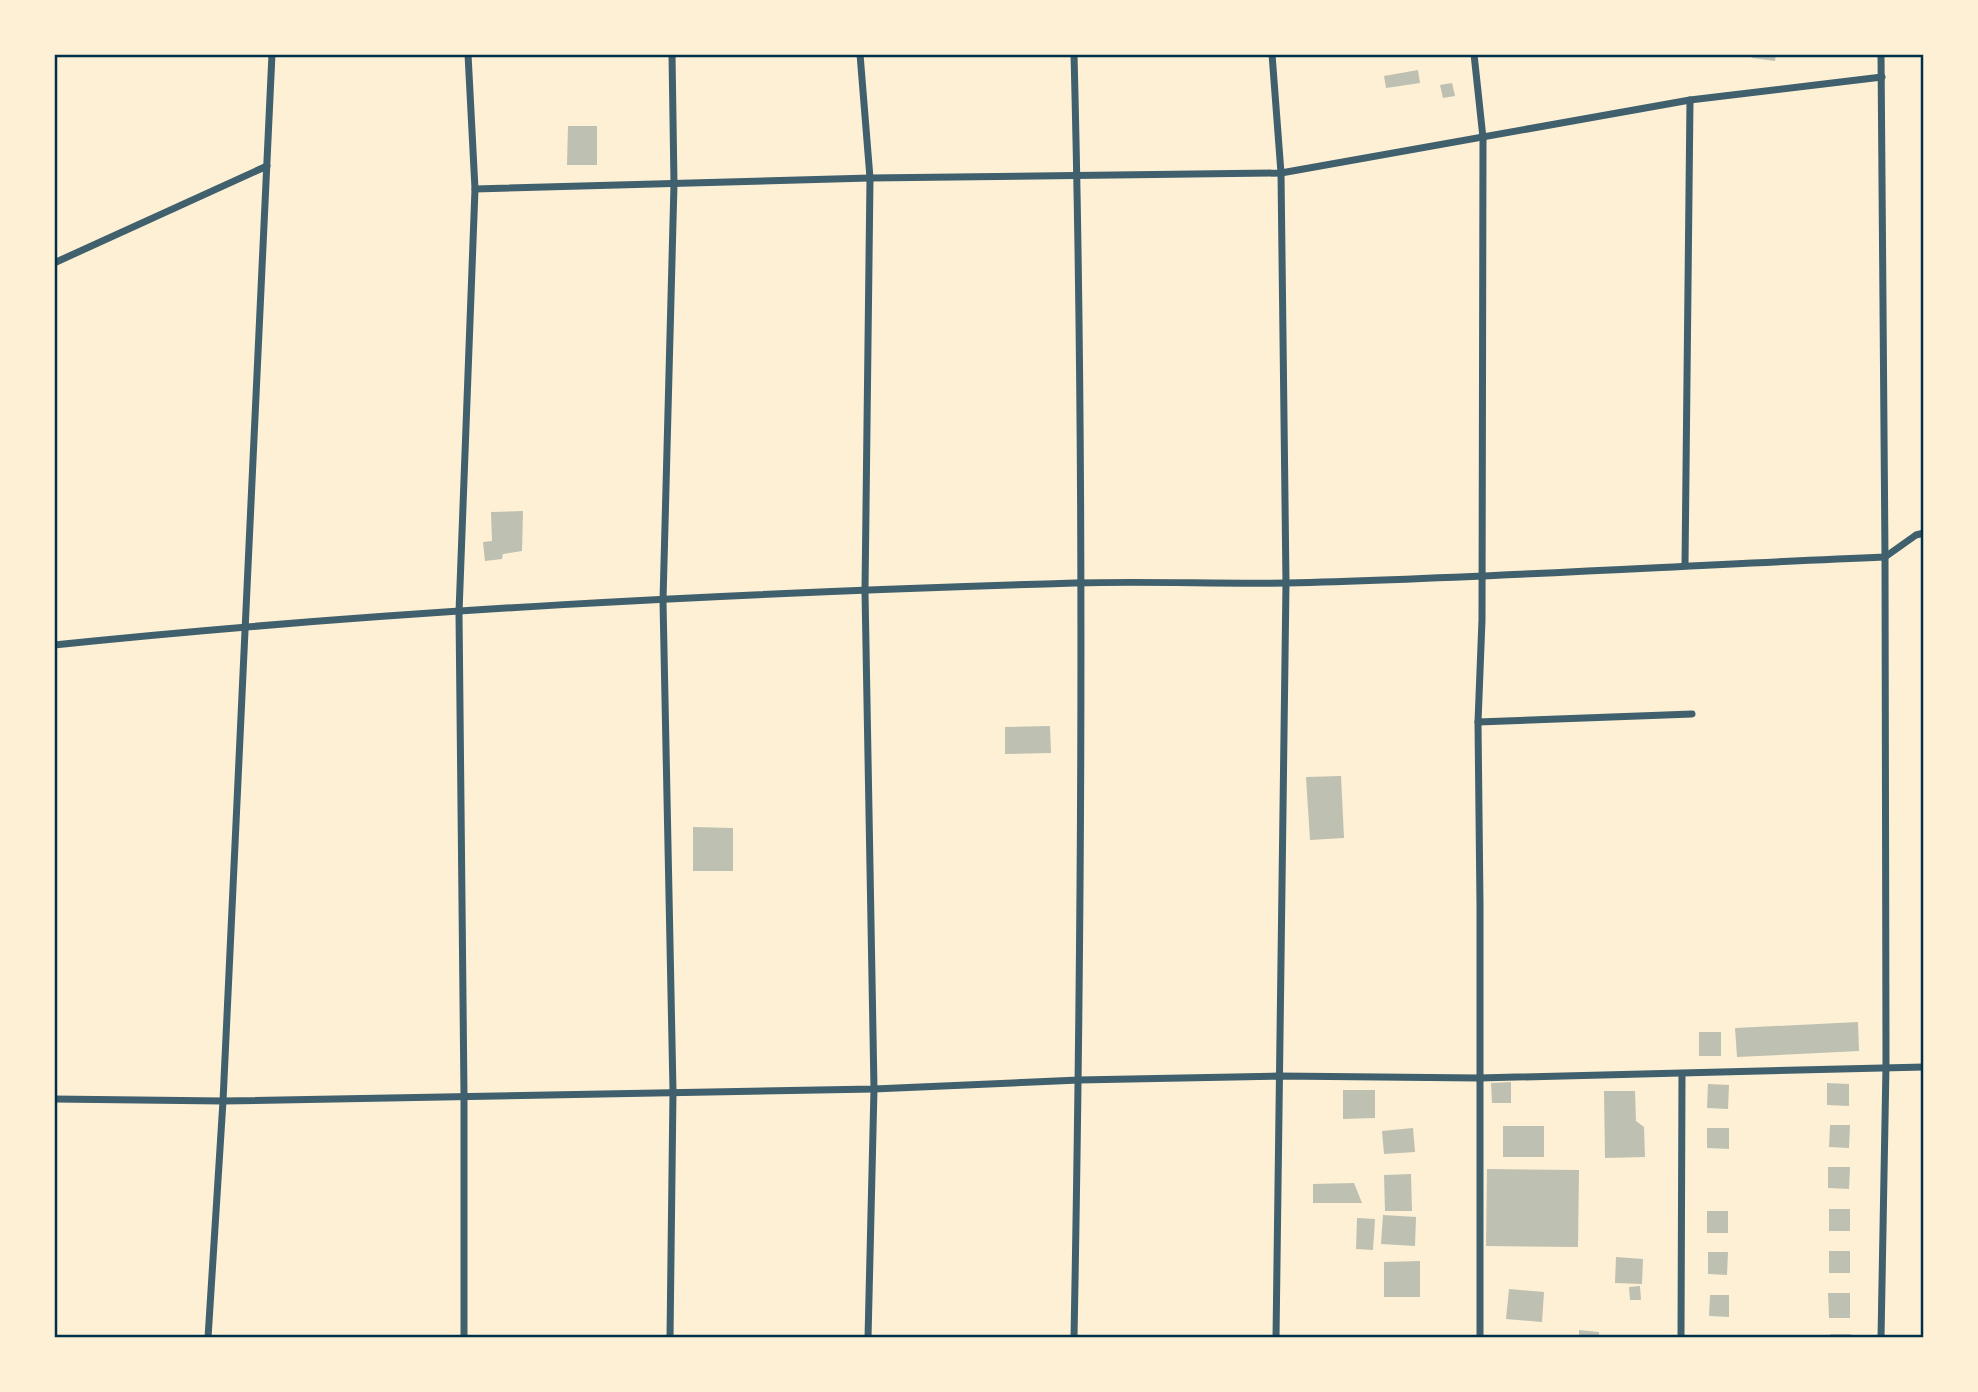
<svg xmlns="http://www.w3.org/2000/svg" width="1978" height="1392" font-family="'Asap Condensed',sans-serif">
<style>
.building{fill:#bec0b2}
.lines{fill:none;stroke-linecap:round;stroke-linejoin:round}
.minor{stroke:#3f606c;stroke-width:7}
.neatline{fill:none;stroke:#003049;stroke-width:2.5}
</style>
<rect width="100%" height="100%" fill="#fdf0d5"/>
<g class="building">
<path d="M 1753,54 L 1776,54 L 1775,61 L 1752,58 Z"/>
<path d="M 1418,70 L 1420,83 L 1386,88 L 1384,76 Z"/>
<path d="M 1452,83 L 1455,96 L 1443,98 L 1440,85 Z"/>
<path d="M 568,126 L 597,126 L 597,165 L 567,165 Z"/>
<path d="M 523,511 L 522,551 L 503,554 L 502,559 L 485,561 L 483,542 L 492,541 L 491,512 Z"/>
<path d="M 1050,726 L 1051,753 L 1005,754 L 1005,727 Z"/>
<path d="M 1341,776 L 1344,838 L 1310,840 L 1306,777 Z"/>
<path d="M 693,827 L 733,828 L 733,871 L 693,871 Z"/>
<path d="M 1858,1022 L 1859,1051 L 1737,1057 L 1735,1028 Z"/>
<rect x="1699" y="1032" width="22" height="24"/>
<path d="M 1511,1082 L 1511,1103 L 1492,1103 L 1491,1083 Z"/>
<path d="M 1827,1083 L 1849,1084 L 1849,1106 L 1827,1105 Z"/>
<path d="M 1708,1084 L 1729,1085 L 1728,1109 L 1707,1108 Z"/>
<path d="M 1343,1090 L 1375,1090 L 1375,1118 L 1343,1119 Z"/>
<path d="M 1604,1091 L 1635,1091 L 1636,1121 L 1644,1127 L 1645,1157 L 1605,1158 Z"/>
<path d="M 1830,1125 L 1850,1125 L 1849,1148 L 1829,1147 Z"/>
<rect x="1503" y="1126" width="41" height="31"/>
<path d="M 1413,1128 L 1415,1152 L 1384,1154 L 1382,1131 Z"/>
<path d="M 1707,1128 L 1729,1128 L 1729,1149 L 1707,1148 Z"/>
<path d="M 1828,1167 L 1850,1167 L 1849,1189 L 1828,1188 Z"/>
<path d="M 1487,1169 L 1579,1170 L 1578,1247 L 1486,1246 Z"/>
<path d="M 1411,1174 L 1412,1211 L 1385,1211 L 1384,1175 Z"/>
<path d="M 1354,1183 L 1362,1203 L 1313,1203 L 1313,1184 Z"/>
<rect x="1829" y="1209" width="21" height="22"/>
<rect x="1707" y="1211" width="21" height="22"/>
<path d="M 1383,1215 L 1416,1217 L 1415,1246 L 1381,1244 Z"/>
<path d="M 1357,1218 L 1375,1219 L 1373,1250 L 1356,1249 Z"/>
<rect x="1829" y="1251" width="21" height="22"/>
<path d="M 1708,1252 L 1728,1252 L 1727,1275 L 1708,1274 Z"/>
<path d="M 1616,1257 L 1643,1259 L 1642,1284 L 1615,1283 Z"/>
<path d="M 1420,1261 L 1420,1297 L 1384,1297 L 1384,1262 Z"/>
<path d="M 1640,1286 L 1641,1300 L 1630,1300 L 1629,1287 Z"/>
<path d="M 1509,1289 L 1544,1292 L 1542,1322 L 1506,1319 Z"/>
<path d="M 1828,1293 L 1850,1293 L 1850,1318 L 1829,1318 Z"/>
<path d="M 1710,1295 L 1729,1295 L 1729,1317 L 1709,1316 Z"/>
<path d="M 1579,1330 L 1599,1332 L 1599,1338 L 1579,1338 Z"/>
<rect x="1830" y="1334" width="21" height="4"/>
</g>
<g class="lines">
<g class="minor">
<path d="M 860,54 L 870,178 L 865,591 L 874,1089 L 868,1338"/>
<path d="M 1074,54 C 1085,482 1082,910 1074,1338"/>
<path d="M 1272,54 L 1281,173 L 1286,583 L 1276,1338"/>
<path d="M 1474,54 L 1483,138 L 1482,620 L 1478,722 L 1480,905 L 1480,1338"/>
<path d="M 1881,54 L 1885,557 L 1886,1066 L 1881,1338"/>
<path d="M 475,189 L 870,178 L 1281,173 L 1690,100 L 1882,77"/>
<path d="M 54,263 L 267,166"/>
<path d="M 1685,565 L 1690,100"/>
<path d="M 54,645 C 393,610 734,593 1075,583 C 1146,581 1216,584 1287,583 C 1487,578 1686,565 1885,557 L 1916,535 L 1924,533"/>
<path d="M 1478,722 L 1692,714"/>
<path d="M 54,1099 L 223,1101 L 874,1089 L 1079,1080 L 1279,1076 L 1479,1078 L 1924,1067"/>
<path d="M 208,1338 L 223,1101 L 272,54"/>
<path d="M 464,1338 L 464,1096 L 459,612 L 475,189 L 468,54"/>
<path d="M 670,1338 L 673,1091 L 663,601 L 674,184 L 672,54"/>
<path d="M 1681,1338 L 1682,1074"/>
</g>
</g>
<rect width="1978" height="1392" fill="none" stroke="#fdf0d5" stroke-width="112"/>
<rect x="56" y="56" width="1866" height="1280" class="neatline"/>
</svg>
